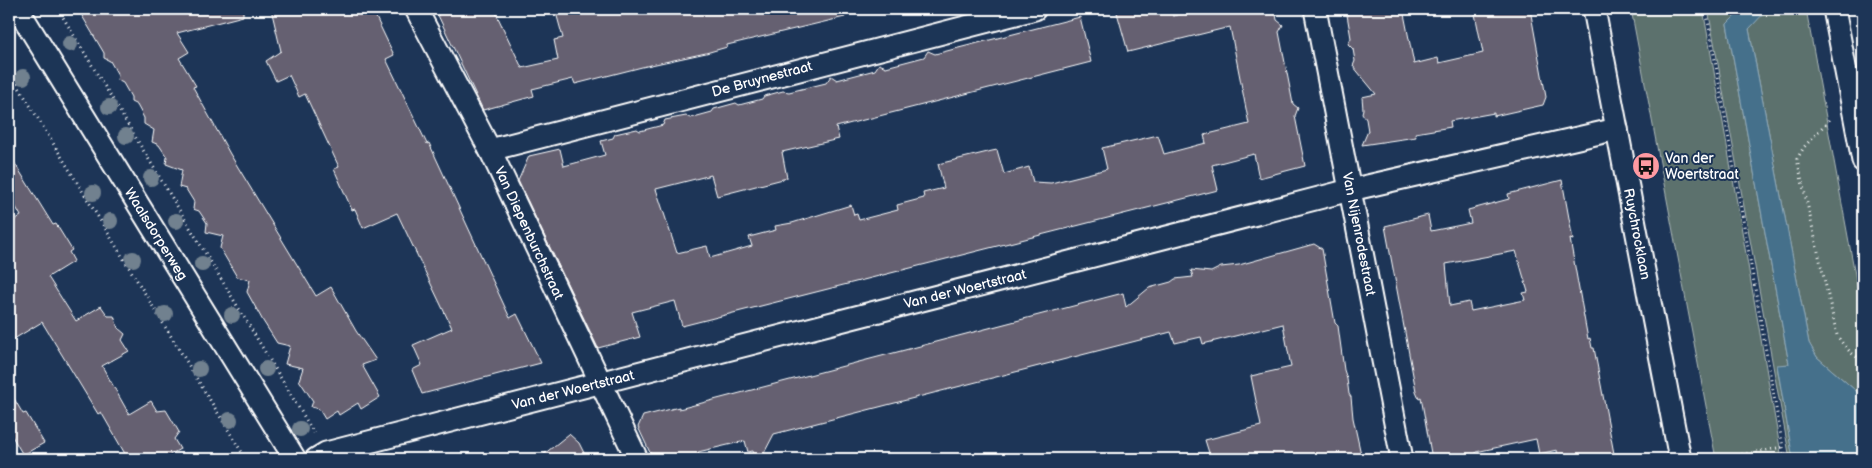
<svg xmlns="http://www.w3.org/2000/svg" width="1872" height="468" font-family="'Balsamiq Sans',sans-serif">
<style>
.green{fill:#5b716d;stroke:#adb8b6}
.water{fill:#45708b;stroke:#8fa9b9}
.building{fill:#656071;stroke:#fff;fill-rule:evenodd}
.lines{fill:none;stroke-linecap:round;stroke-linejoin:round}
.minor-casing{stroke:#fff;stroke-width:25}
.path{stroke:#fff;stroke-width:3;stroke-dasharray:1 4;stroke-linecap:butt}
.minor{stroke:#1d3557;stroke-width:21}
.tree{fill:#71818f}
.labels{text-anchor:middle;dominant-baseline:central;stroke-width:4;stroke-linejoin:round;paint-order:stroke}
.street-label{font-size:14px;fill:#fff;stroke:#1d3557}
.poi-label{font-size:14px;fill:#fff;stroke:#1d3557;text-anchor:start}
</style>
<rect width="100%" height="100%" fill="#1d3557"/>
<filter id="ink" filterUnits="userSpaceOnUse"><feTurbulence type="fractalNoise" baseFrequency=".02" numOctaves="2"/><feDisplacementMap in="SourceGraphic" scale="10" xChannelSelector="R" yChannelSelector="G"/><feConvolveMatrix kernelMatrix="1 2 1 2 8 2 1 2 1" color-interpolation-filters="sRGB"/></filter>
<g filter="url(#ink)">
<g class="green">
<path d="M 1631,9 L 1703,9 L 1782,459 L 1716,459 Z"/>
<path d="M 1708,9 L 1742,9 L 1727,24 L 1789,364 L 1777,366 L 1793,459 L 1790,459 Z"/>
<path d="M 1767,9 L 1806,9 L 1863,318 L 1863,397 L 1817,357 L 1809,343 L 1749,29 Z"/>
</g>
<path class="water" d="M 1742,9 L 1768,9 L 1749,29 L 1809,343 L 1817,357 L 1863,397 L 1863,459 L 1793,459 L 1777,365 L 1789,364 L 1727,24 Z"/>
<g class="building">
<path d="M 78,9 L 243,9 L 243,16 L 177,33 L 189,52 L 179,58 L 196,86 L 193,87 L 230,154 L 316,296 L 331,287 L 356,331 L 376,360 L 362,365 L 380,397 L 361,409 L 358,403 L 339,415 L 337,411 L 325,419 L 319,409 L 311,407 L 313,401 L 299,380 L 303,368 L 285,364 L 290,346 L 277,343 L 263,321 L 247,292 L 250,280 L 237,277 L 220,248 L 223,236 L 206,232 L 207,223 L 199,211 L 193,209 L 194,202 L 186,189 L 179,187 L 182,170 L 166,164 L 167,157 L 159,145 L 152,142 L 154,130 L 144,124 L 144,118 L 137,105 L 131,102 L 131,97 L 123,83 L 117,80 L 118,75 L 110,61 L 104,58 L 104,53 Z"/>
<path d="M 271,9 L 372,9 L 394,55 L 386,59 L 427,144 L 429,143 L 510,318 L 517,314 L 541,363 L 422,394 L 412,370 L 422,365 L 413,345 L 452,328 L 397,213 L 363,228 L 355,209 L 352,210 L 334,169 L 339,167 L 305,94 L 299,97 L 289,75 L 276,81 L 266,61 L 281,51 Z"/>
<path d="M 435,9 L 494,9 L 522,68 L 558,60 L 554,40 L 563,38 L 555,9 L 844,9 L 845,17 L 727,45 L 727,47 L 706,53 L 642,67 L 575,84 L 573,79 L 532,89 L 534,96 L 483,110 Z"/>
<path d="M 1116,9 L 1171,9 L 1173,16 L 1200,9 L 1275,9 L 1277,20 L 1283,25 L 1279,32 L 1293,104 L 1298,108 L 1295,116 L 1305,166 L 1259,178 L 1254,154 L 1212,165 L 1218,190 L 682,326 L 675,301 L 632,312 L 640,337 L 598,348 L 518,181 L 529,156 L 560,149 L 564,166 L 605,155 L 601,141 L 613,138 L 615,134 L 637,129 L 640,131 L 663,125 L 665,120 L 686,116 L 690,118 L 712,112 L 714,109 L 736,103 L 739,105 L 762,99 L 764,96 L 783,91 L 789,92 L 826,83 L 831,76 L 837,80 L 875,70 L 879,64 L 886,67 L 924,57 L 928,51 L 935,54 L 1080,17 L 1091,62 L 836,127 L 839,139 L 782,152 L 787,178 L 717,196 L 711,175 L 656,189 L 677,253 L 707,246 L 710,258 L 752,246 L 749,237 L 776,230 L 775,226 L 792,223 L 851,205 L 854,215 L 857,214 L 859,220 L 898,210 L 897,205 L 924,198 L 923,193 L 944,188 L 938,164 L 992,151 L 997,150 L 1004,174 L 1029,167 L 1033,182 L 1051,183 L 1107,169 L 1102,148 L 1158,135 L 1164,154 L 1206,143 L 1204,135 L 1249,124 L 1230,27 L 1128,52 Z"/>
<path d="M 1346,9 L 1403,9 L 1414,64 L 1438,58 L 1439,63 L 1483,53 L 1474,9 L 1530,9 L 1546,97 L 1543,105 L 1494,116 L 1494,113 L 1450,121 L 1451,127 L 1415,133 L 1416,137 L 1362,145 L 1368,131 L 1366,119 L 1362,113 L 1363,109 L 1362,97 L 1376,94 L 1353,66 L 1355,61 L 1353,49 L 1348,44 L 1351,38 Z"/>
<path d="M 9,154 L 53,225 L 56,224 L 72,250 L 69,252 L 74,261 L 48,277 L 76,321 L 101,306 L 108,316 L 114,316 L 118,328 L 125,334 L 122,340 L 129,351 L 102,366 L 129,414 L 151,401 L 157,411 L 166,410 L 179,432 L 174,439 L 180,449 L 163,459 L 128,459 L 101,412 L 98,414 L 42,322 L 9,342 L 9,223 L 21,216 L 9,195 Z"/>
<path d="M 1562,180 L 1573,240 L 1570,239 L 1580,295 L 1588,339 L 1590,338 L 1592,348 L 1594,348 L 1615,459 L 1558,459 L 1557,450 L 1539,454 L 1536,439 L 1476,452 L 1478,459 L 1432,459 L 1421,397 L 1419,398 L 1416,391 L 1385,226 L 1428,215 L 1431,231 L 1471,223 L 1468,210 L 1509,199 L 1508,194 ZM 1516,251 L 1528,292 L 1523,293 L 1525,300 L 1471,311 L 1469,302 L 1450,306 L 1446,264 Z"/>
<path d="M 1314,244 L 1322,249 L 1335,323 L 1338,326 L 1344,370 L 1347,379 L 1349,394 L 1351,397 L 1353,418 L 1362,459 L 1211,459 L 1205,440 L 1261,426 L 1251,376 L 1291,367 L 1283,324 L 1203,344 L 1201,337 L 1175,343 L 1171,332 L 852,414 L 774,434 L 761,459 L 755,459 L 753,451 L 748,452 L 745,441 L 698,452 L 701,459 L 653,459 L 638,427 L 643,416 L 679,407 L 679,409 L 1123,293 L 1126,307 L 1149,288 L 1171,282 L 1175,279 L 1193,277 L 1191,270 L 1211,272 L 1221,267 L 1239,265 Z"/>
<path d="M 9,390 L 23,414 L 26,413 L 44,443 L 23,455 L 9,431 Z"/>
<path d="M 569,434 L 579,443 L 587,459 L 538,459 Z"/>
</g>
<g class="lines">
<g class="minor-casing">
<g id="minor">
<path d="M 18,9 L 295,459"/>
<path d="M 416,9 L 490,150 L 637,459"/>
<path d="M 1315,9 L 1402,459"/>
<path d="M 1594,9 L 1680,459"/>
<path d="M 1834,9 L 1863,161"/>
<path d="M 490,150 L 1035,9"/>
<path d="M 316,459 L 326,453 L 1350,190 L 1617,129"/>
</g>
</g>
<g class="path">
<path d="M 58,9 L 314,433"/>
<path d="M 1706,9 L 1785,459"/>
<path d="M 9,71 L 246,459"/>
<path d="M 1829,120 L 1804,147 L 1797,159 L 1837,335 C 1844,347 1851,354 1863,361"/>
<path d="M 1717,459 L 1783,447"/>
</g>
<use href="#minor" class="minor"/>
</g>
<g class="tree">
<circle cx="70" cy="44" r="8"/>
<circle cx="23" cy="77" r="8"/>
<circle cx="109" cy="107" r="8"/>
<circle cx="126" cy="136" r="8"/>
<circle cx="151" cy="178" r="8"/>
<circle cx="93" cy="193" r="8"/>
<circle cx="110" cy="221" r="8"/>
<circle cx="176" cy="221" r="8"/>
<circle cx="133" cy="259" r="8"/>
<circle cx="202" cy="264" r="8"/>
<circle cx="165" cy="314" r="8"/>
<circle cx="232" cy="315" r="8"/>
<circle cx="199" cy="369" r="8"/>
<circle cx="266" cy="369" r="8"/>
<circle cx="230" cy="420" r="8"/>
<circle cx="300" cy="429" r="8"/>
</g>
</g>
<defs>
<g id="bus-disc" transform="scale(1.4375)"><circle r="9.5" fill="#ff9aa2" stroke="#1d3557"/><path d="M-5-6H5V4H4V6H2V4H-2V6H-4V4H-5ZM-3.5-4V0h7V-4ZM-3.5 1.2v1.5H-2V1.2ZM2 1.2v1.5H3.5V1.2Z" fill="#111"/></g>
</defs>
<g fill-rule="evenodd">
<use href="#bus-disc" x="1646" y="166"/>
</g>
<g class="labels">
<g class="street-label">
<text transform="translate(762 79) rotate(-15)">De Bruynestraat</text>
<text transform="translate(529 233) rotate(65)">Van Diepenburchstraat</text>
<text transform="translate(156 234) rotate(58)">Waalsdorperweg</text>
<text transform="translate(1359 234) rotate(79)">Van Nijenrodestraat</text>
<text transform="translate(1637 234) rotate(79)">Ruychrocklaan</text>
<text transform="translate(965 289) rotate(-14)">Van der Woertstraat</text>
<text transform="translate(573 390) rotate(-14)">Van der Woertstraat</text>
</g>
<g class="poi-label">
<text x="1665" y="158">Van der<tspan x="1665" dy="16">Woertstraat</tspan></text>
</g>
</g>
<rect width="1872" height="468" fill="none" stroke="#1d3557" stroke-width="30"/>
<rect x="15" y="15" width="1842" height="438" fill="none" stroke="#fff" stroke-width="2" filter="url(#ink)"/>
</svg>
